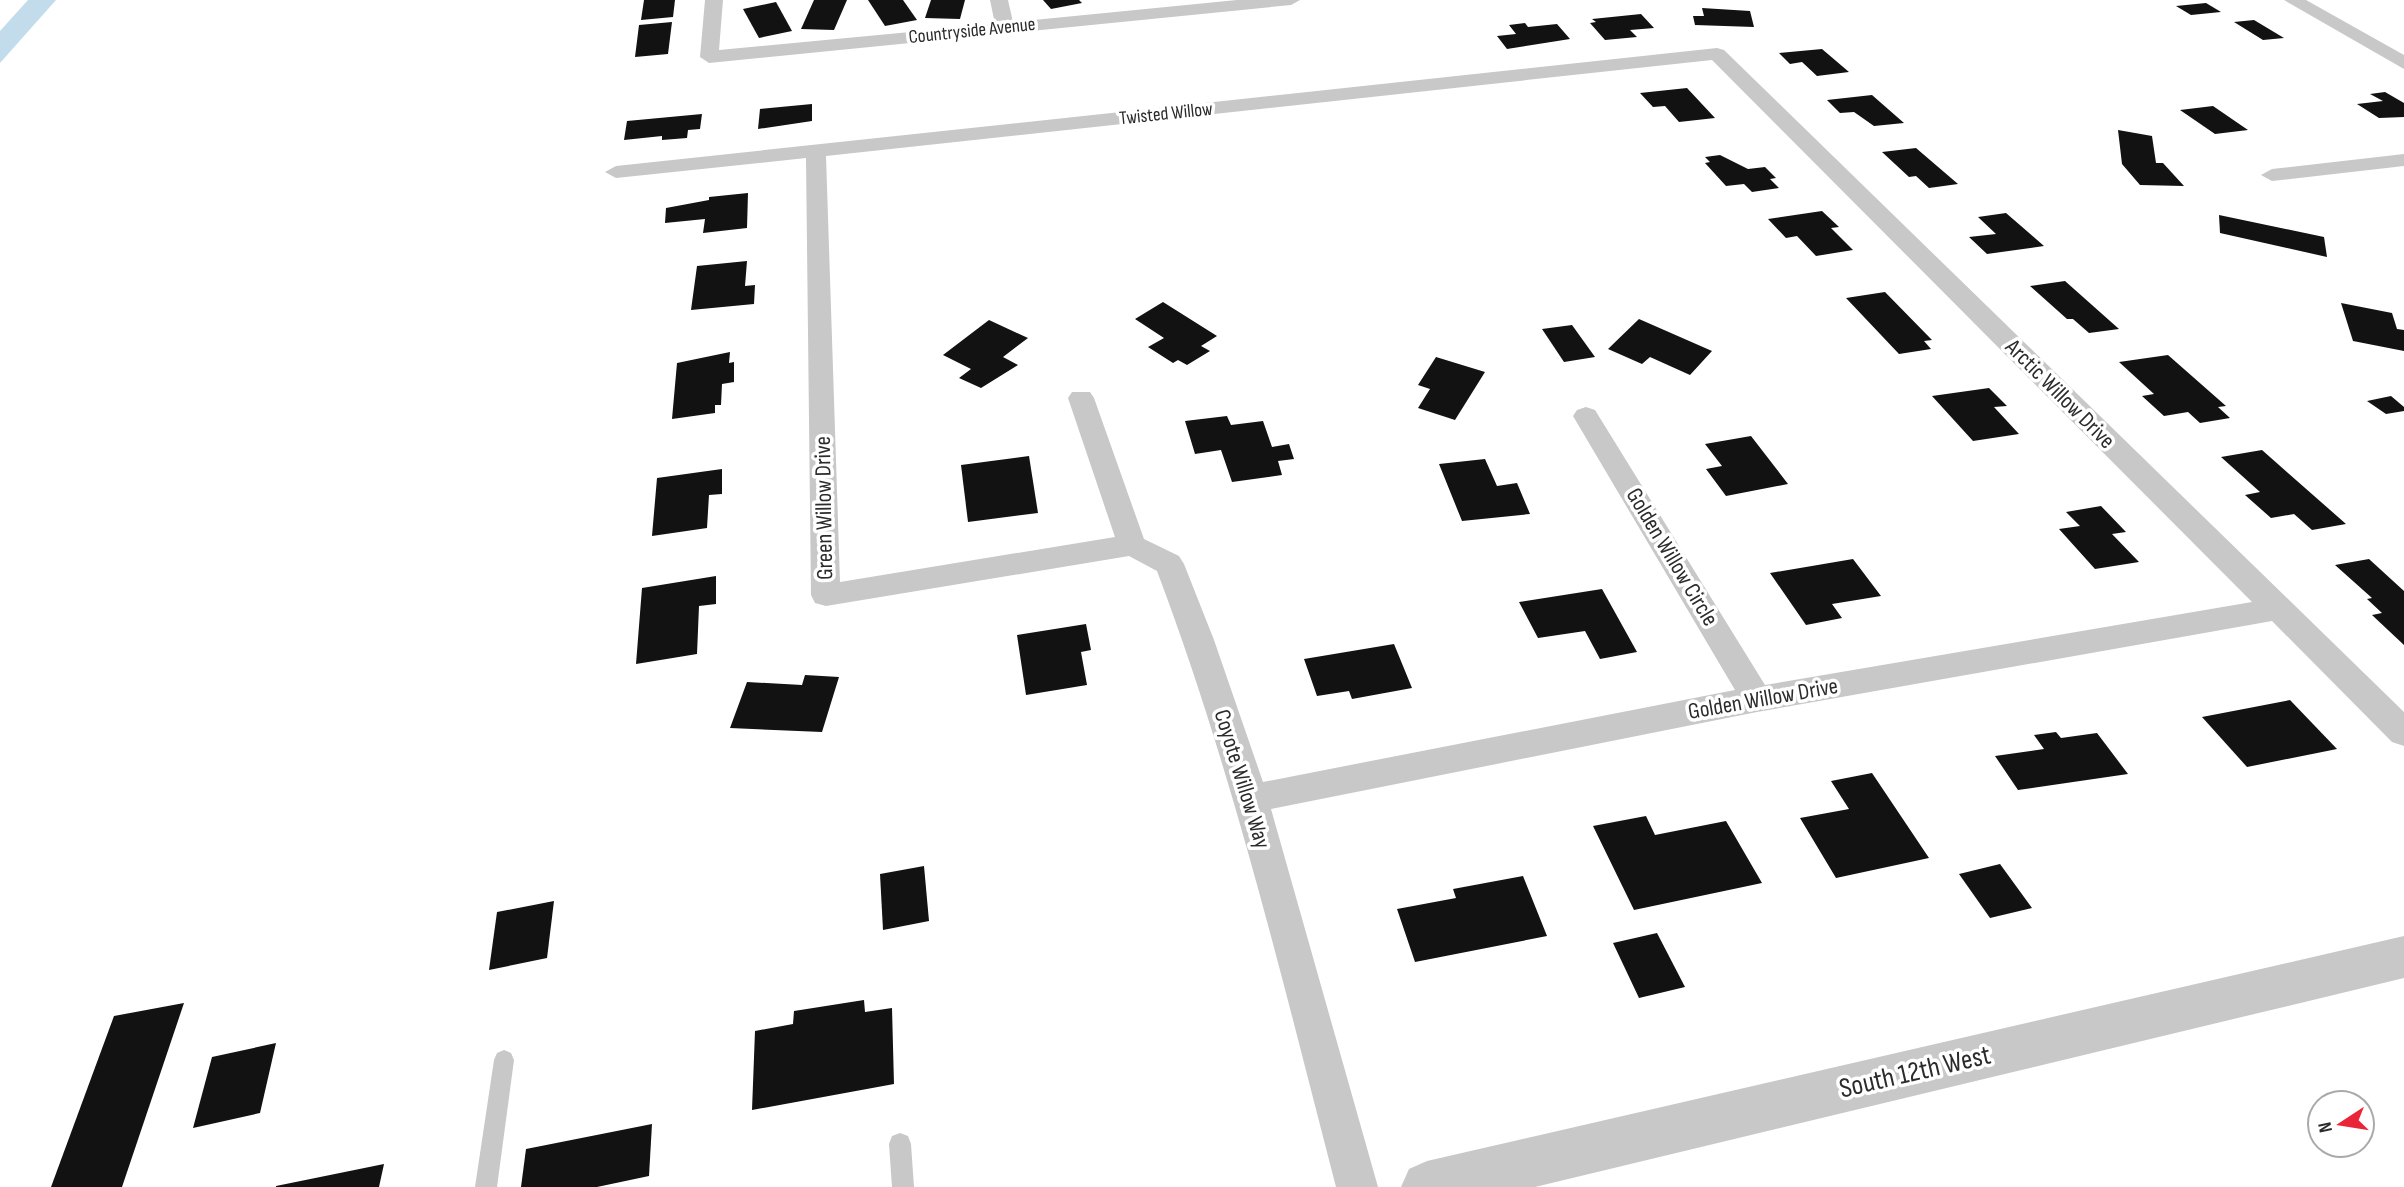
<svg xmlns="http://www.w3.org/2000/svg" width="2404" height="1187" font-family="'Sofia Sans Condensed',sans-serif">
<style>
.water{fill:#c2dceb}
.building{fill:#121212}
.lines{fill:none;stroke-linecap:round;stroke-linejoin:round}
.service{fill:#c8c8c8;fill-rule:evenodd}
.minor{fill:#c8c8c8;fill-rule:evenodd}
.tertiary{fill:#c8c8c8;fill-rule:evenodd}
.labels{text-anchor:middle;dominant-baseline:central;stroke-width:7;stroke-linejoin:round;paint-order:stroke}
.far-street-label{font-size:19px;fill:#2b2b2b;stroke:#fff}
.street-label{font-size:23px;fill:#2b2b2b;stroke:#fff}
.near-street-label{font-size:28px;fill:#2b2b2b;stroke:#fff}
</style>
<rect width="100%" height="100%" fill="#fff"/>
<path class="water" d="M 28,0 L 56,0 L 0,63 L 0,31 Z"/>
<g class="building">
<path d="M 644,0 L 675,0 L 673,17 L 641,20 Z"/>
<path d="M 814,0 L 847,0 L 834,30 L 801,29 Z"/>
<path d="M 868,0 L 903,0 L 917,20 L 885,26 Z"/>
<path d="M 931,0 L 965,0 L 960,19 L 925,18 Z"/>
<path d="M 1043,0 L 1079,0 L 1082,3 L 1051,9 Z"/>
<path d="M 776,2 L 792,31 L 759,38 L 743,9 Z"/>
<path d="M 2206,3 L 2221,12 L 2191,15 L 2176,6 Z"/>
<path d="M 1702,8 L 1750,11 L 1754,27 L 1695,25 L 1693,16 L 1704,16 Z"/>
<path d="M 1641,14 L 1654,28 L 1630,30 L 1637,37 L 1605,40 L 1590,23 L 1596,22 L 1592,19 Z"/>
<path d="M 2254,20 L 2284,38 L 2263,40 L 2234,22 Z"/>
<path d="M 672,22 L 668,54 L 635,57 L 639,25 Z"/>
<path d="M 1525,23 L 1528,27 L 1557,24 L 1570,39 L 1507,49 L 1497,36 L 1516,34 L 1509,25 Z"/>
<path d="M 1822,49 L 1849,72 L 1817,76 L 1802,62 L 1790,64 L 1779,53 Z"/>
<path d="M 1687,88 L 1715,118 L 1679,122 L 1665,106 L 1653,107 L 1640,93 Z"/>
<path d="M 2385,92 L 2404,103 L 2404,117 L 2379,118 L 2357,104 L 2383,101 L 2370,94 Z"/>
<path d="M 1872,95 L 1904,123 L 1874,126 L 1854,112 L 1840,113 L 1827,100 Z"/>
<path d="M 812,104 L 812,121 L 758,129 L 760,109 Z"/>
<path d="M 2213,106 L 2248,130 L 2215,134 L 2180,110 Z"/>
<path d="M 702,114 L 700,129 L 688,130 L 687,138 L 662,140 L 662,136 L 624,140 L 627,121 Z"/>
<path d="M 2118,130 L 2152,136 L 2156,163 L 2163,163 L 2184,186 L 2140,185 L 2122,164 Z"/>
<path d="M 1916,148 L 1958,184 L 1929,188 L 1916,176 L 1909,177 L 1882,152 Z"/>
<path d="M 1720,155 L 1748,169 L 1765,167 L 1776,178 L 1770,179 L 1779,188 L 1752,192 L 1744,184 L 1726,186 L 1705,163 L 1710,162 L 1705,157 Z"/>
<path d="M 748,193 L 747,228 L 703,233 L 705,219 L 665,223 L 666,208 L 709,200 L 709,197 Z"/>
<path d="M 1822,211 L 1839,227 L 1831,228 L 1853,250 L 1816,256 L 1797,236 L 1786,238 L 1768,219 Z"/>
<path d="M 2006,213 L 2044,246 L 1987,254 L 1969,237 L 1996,234 L 1978,217 Z"/>
<path d="M 2219,215 L 2324,237 L 2327,257 L 2220,233 Z"/>
<path d="M 747,261 L 745,286 L 755,285 L 754,304 L 691,310 L 697,266 Z"/>
<path d="M 2065,281 L 2119,329 L 2089,333 L 2073,319 L 2067,319 L 2030,286 Z"/>
<path d="M 1885,292 L 1932,340 L 1924,341 L 1931,349 L 1899,354 L 1846,298 Z"/>
<path d="M 1163,302 L 1217,336 L 1201,346 L 1210,351 L 1187,365 L 1178,360 L 1173,363 L 1148,347 L 1164,338 L 1135,319 Z"/>
<path d="M 2341,303 L 2392,313 L 2397,329 L 2404,330 L 2404,351 L 2353,341 Z"/>
<path d="M 1639,319 L 1712,351 L 1690,375 L 1650,357 L 1642,364 L 1608,349 Z"/>
<path d="M 989,320 L 1028,338 L 1003,357 L 1018,365 L 981,388 L 959,378 L 971,369 L 943,355 Z"/>
<path d="M 1572,325 L 1595,357 L 1564,362 L 1542,329 Z"/>
<path d="M 730,352 L 729,363 L 734,362 L 734,382 L 722,384 L 721,405 L 715,405 L 715,413 L 672,419 L 677,363 Z"/>
<path d="M 2168,355 L 2226,406 L 2218,407 L 2230,418 L 2200,423 L 2188,412 L 2164,416 L 2142,396 L 2154,394 L 2119,362 Z"/>
<path d="M 1436,357 L 1485,372 L 1455,420 L 1418,408 L 1430,389 L 1418,385 Z"/>
<path d="M 1989,388 L 2007,406 L 1994,407 L 2019,434 L 1973,441 L 1932,396 Z"/>
<path d="M 2391,396 L 2404,407 L 2404,411 L 2386,414 L 2367,401 Z"/>
<path d="M 1227,416 L 1231,425 L 1263,421 L 1272,447 L 1289,444 L 1294,459 L 1278,461 L 1282,475 L 1232,482 L 1221,450 L 1195,454 L 1185,421 Z"/>
<path d="M 1751,436 L 1788,484 L 1726,496 L 1706,469 L 1722,466 L 1705,444 Z"/>
<path d="M 2262,450 L 2346,524 L 2312,530 L 2294,514 L 2271,518 L 2245,495 L 2260,492 L 2221,457 Z"/>
<path d="M 1029,456 L 1038,513 L 968,522 L 961,465 Z"/>
<path d="M 1485,459 L 1497,486 L 1517,483 L 1530,514 L 1462,521 L 1439,464 Z"/>
<path d="M 722,469 L 722,494 L 709,495 L 707,528 L 652,536 L 657,478 Z"/>
<path d="M 2101,506 L 2126,532 L 2112,534 L 2139,562 L 2095,569 L 2059,529 L 2080,526 L 2066,512 Z"/>
<path d="M 1853,559 L 1881,596 L 1832,604 L 1842,618 L 1806,625 L 1770,573 Z"/>
<path d="M 2369,559 L 2404,591 L 2404,645 L 2372,615 L 2382,613 L 2367,599 L 2372,598 L 2335,565 Z"/>
<path d="M 716,576 L 716,604 L 699,606 L 697,654 L 636,664 L 642,588 Z"/>
<path d="M 1602,589 L 1637,652 L 1600,659 L 1585,631 L 1538,638 L 1519,602 Z"/>
<path d="M 1086,624 L 1091,650 L 1081,652 L 1087,685 L 1026,695 L 1017,635 Z"/>
<path d="M 1394,644 L 1412,688 L 1352,699 L 1349,691 L 1317,696 L 1304,659 Z"/>
<path d="M 805,675 L 839,677 L 822,732 L 730,728 L 747,682 L 802,685 Z"/>
<path d="M 2290,700 L 2337,749 L 2247,767 L 2202,717 Z"/>
<path d="M 2056,732 L 2061,738 L 2097,733 L 2128,774 L 2018,790 L 1995,756 L 2044,749 L 2034,735 Z"/>
<path d="M 1872,773 L 1929,858 L 1836,878 L 1800,818 L 1849,809 L 1831,781 Z"/>
<path d="M 1646,816 L 1655,835 L 1726,821 L 1762,883 L 1634,910 L 1593,826 Z"/>
<path d="M 2000,864 L 2032,908 L 1990,918 L 1959,874 Z"/>
<path d="M 924,866 L 929,921 L 883,930 L 880,874 Z"/>
<path d="M 1523,876 L 1547,936 L 1415,962 L 1397,909 L 1456,898 L 1453,889 Z"/>
<path d="M 554,901 L 547,958 L 489,970 L 497,912 Z"/>
<path d="M 1657,933 L 1685,987 L 1639,998 L 1613,943 Z"/>
<path d="M 864,1000 L 865,1012 L 892,1008 L 894,1084 L 752,1110 L 755,1031 L 793,1024 L 794,1011 Z"/>
<path d="M 184,1003 L 122,1187 L 51,1187 L 114,1016 Z"/>
<path d="M 276,1043 L 260,1113 L 193,1128 L 212,1057 Z"/>
<path d="M 652,1124 L 649,1176 L 597,1187 L 521,1187 L 526,1149 Z"/>
<path d="M 384,1164 L 379,1187 L 276,1187 L 276,1186 Z"/>
</g>
<g class="lines">
<g class="service">
<path d="M 504,1050 L 511,1053 L 514,1060 L 497,1187 L 475,1187 L 494,1060 L 497,1053 Z"/>
<path d="M 900,1133 L 908,1136 L 911,1144 L 914,1187 L 892,1187 L 889,1144 L 892,1136 Z"/>
</g>
<g class="minor">
<path d="M 705,0 L 723,0 L 719,50 L 995,24 L 990,0 L 1008,0 L 1013,22 L 1237,0 L 1300,0 L 1291,5 L 709,63 L 700,57 Z"/>
<path d="M 2284,0 L 2306,0 L 2404,55 L 2404,69 Z"/>
<path d="M 1717,48 L 1724,50 L 2404,712 L 2404,746 L 2392,742 L 2272,621 L 1757,712 L 1271,809 L 1378,1187 L 1336,1187 C 1282,979 1233,772 1157,571 L 1129,556 L 826,606 L 815,603 L 811,595 L 806,158 L 616,178 L 605,172 L 616,166 ZM 1712,60 L 2252,602 L 1765,685 L 1595,410 L 1586,407 L 1577,410 L 1573,416 L 1735,690 L 1263,782 L 1214,640 L 1184,564 L 1179,556 L 1144,539 L 1094,398 L 1090,392 L 1072,392 L 1068,398 L 1115,537 L 840,582 L 826,156 Z"/>
<path d="M 2404,154 L 2404,166 L 2272,181 L 2261,175 L 2272,169 Z"/>
</g>
<path class="tertiary" d="M 2404,936 L 2404,978 L 1535,1187 L 1401,1187 L 1409,1169 L 1427,1161 Z"/>
</g>
<g class="labels">
<g class="far-street-label">
<text transform="translate(972 31) rotate(-6)">Countryside Avenue</text>
<text transform="translate(1166 114) rotate(-6)">Twisted Willow</text>
</g>
<g class="street-label">
<text transform="translate(2060 394) rotate(45)">Arctic Willow Drive</text>
<text transform="translate(824 508) rotate(-91)">Green Willow Drive</text>
<text transform="translate(1672 557) rotate(59)">Golden Willow Circle</text>
<text transform="translate(1763 699) rotate(-10)">Golden Willow Drive</text>
<text transform="translate(1242 779) rotate(73)">Coyote Willow Way</text>
</g>
<g class="near-street-label">
<text transform="translate(1915 1072) rotate(-13)">South 12th West</text>
</g>
</g>
<g transform="translate(2341 1124) rotate(258)"><circle r="33" fill="#ffffff" stroke="#aaaaaa" stroke-width="2"/>
<path d="M0-5L12 26L0 18L-12 26Z" fill="#eb2538"/>
<text y="-10" font-size="19" font-weight="bold" text-anchor="middle" fill="#2b2b2b">N</text>
</g>
</svg>
